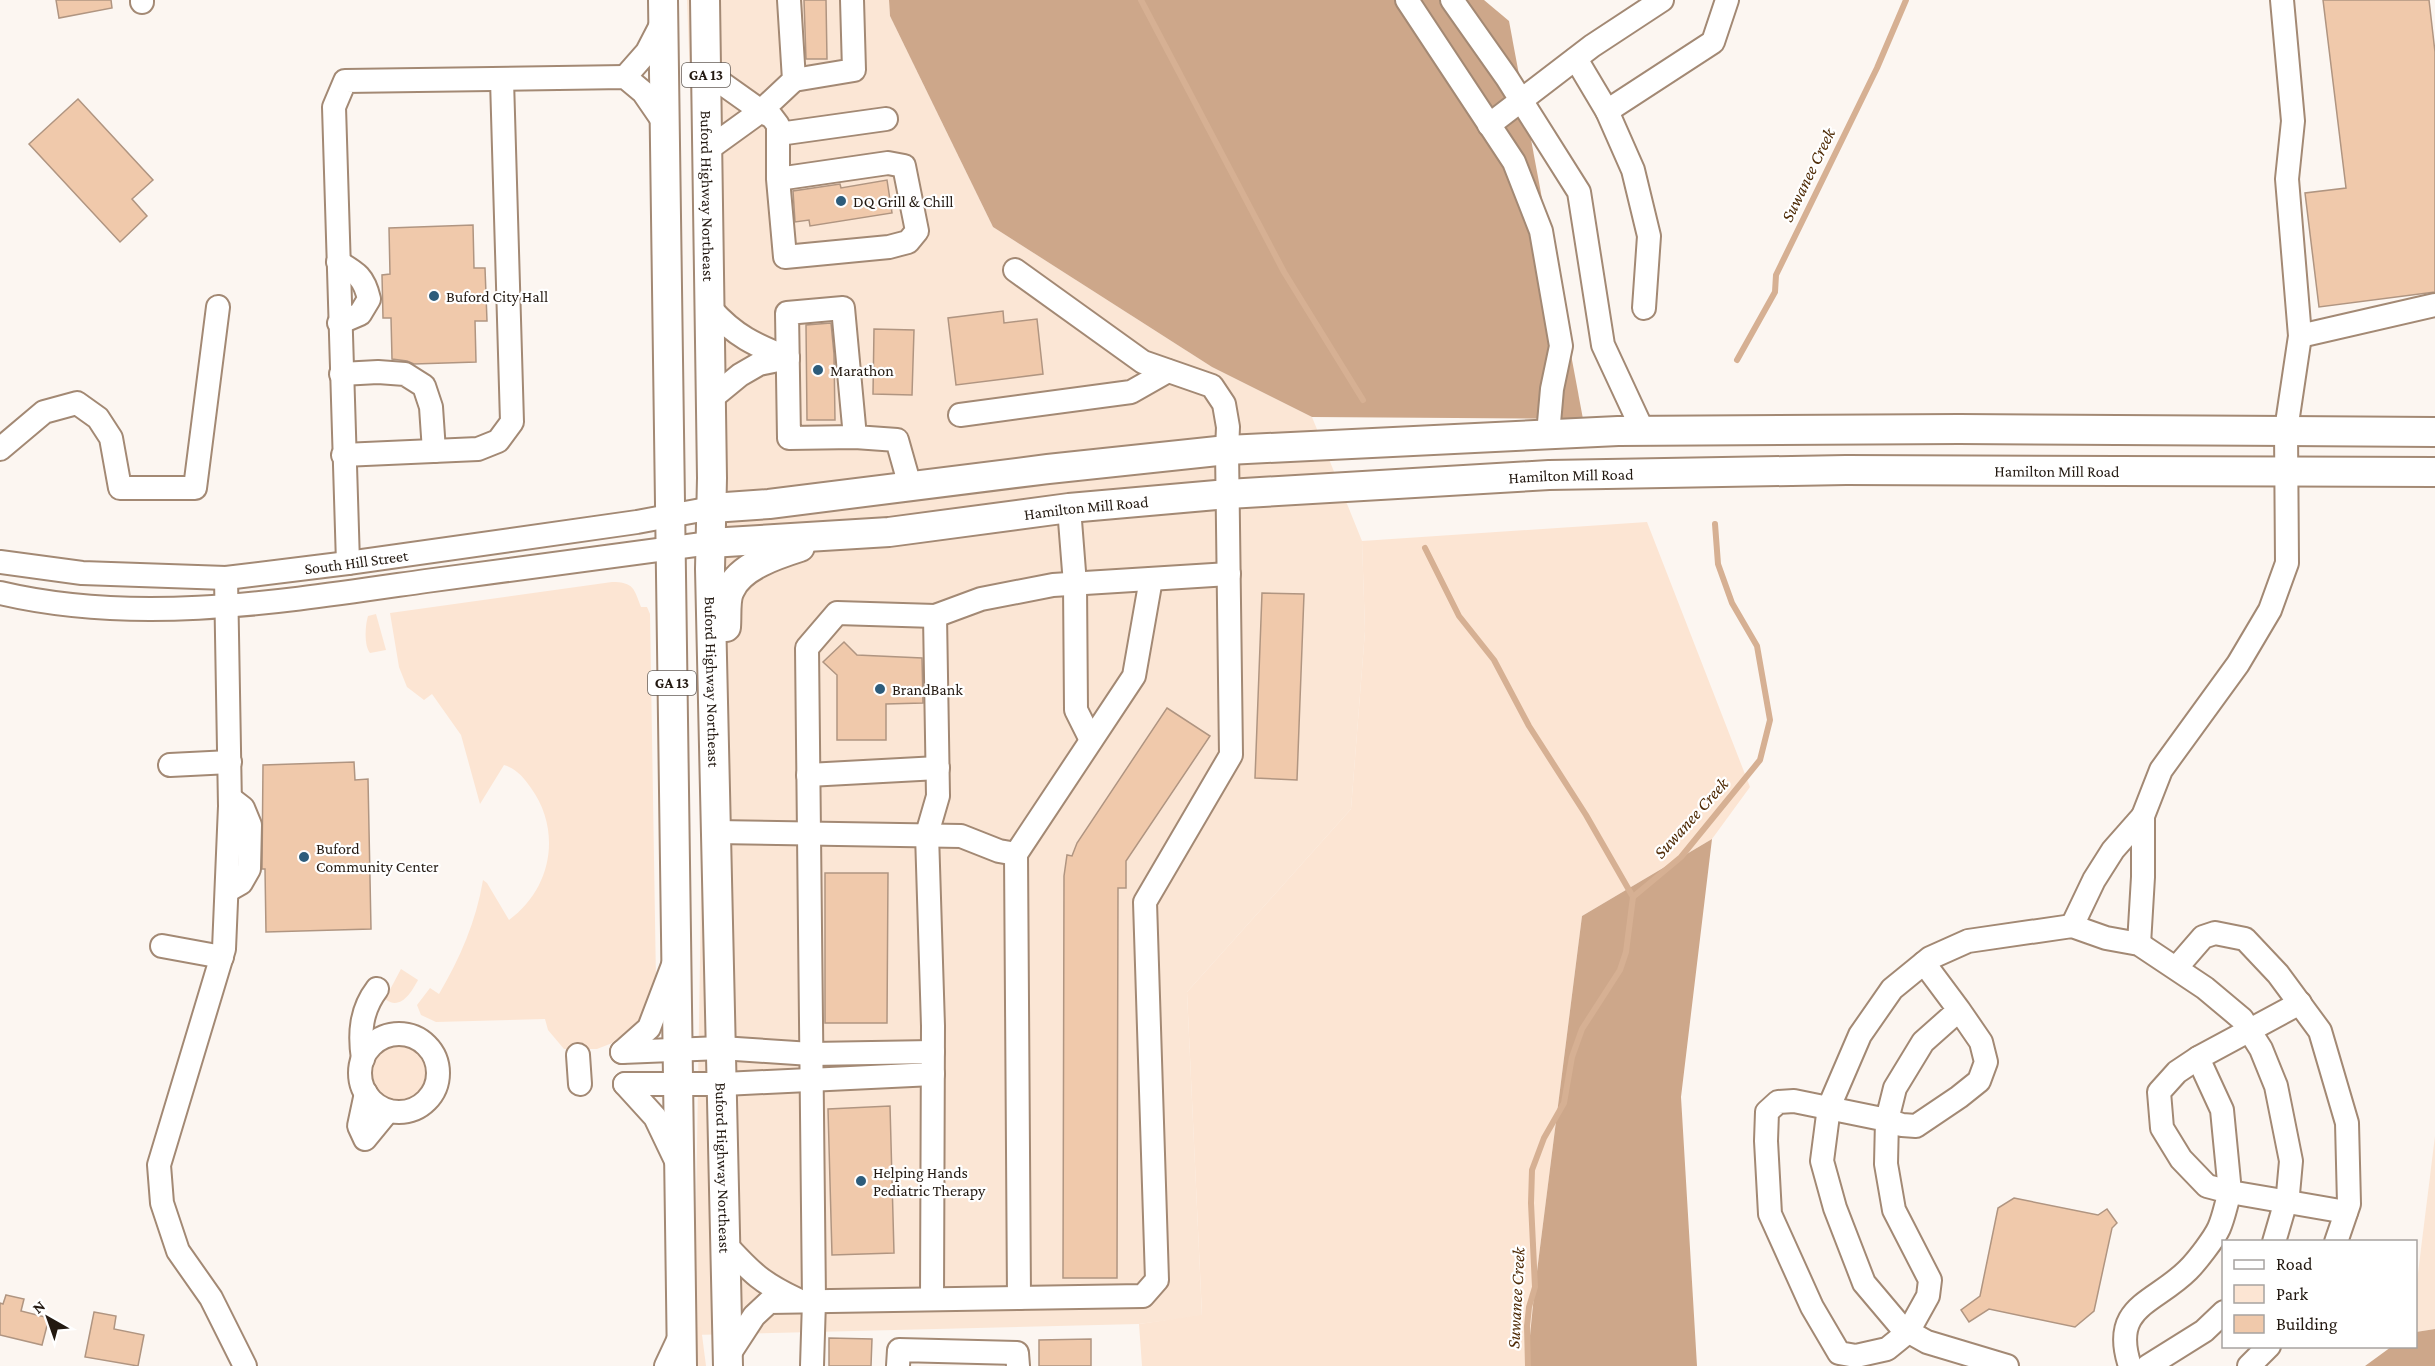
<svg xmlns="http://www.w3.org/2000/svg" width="2435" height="1366" font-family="'Crimson Pro',serif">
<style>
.built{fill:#fbe6d5}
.green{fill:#fce5d3}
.forest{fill:#cda78a}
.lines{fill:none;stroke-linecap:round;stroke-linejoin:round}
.stream{stroke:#d6b093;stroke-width:6}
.building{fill:#f0c9ab;stroke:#b09581;stroke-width:1.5}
.minor-casing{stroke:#a38974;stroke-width:26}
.major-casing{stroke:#a38974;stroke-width:32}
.minor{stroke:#fff;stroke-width:22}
.major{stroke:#fff;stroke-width:28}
.poi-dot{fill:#2d5c7b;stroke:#fff;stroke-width:2}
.labels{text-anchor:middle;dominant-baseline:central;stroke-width:4.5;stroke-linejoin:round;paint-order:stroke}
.shield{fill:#fff;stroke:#655e58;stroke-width:1.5}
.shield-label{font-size:15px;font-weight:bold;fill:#231911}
.street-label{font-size:16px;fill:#231911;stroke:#fff}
.poi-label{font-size:16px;fill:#231911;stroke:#fff;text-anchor:start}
.water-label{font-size:18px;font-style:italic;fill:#4e2a05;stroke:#fff}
</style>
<rect width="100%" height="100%" fill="#fcf6f1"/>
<g class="built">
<path d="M 687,0 L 889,0 L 890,16 L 993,227 L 1212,367 L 1312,417 L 1362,541 L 1365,631 L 1351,809 L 1187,992 L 1202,1316 L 1139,1324 L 694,1335 L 707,521 Z"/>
<path d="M 2435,1136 L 2435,1329 L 2416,1332 L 2416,1289 Z"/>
</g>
<g class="green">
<path d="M 1647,522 L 1750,787 L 1712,839 L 1582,916 L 1534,1295 L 1527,1366 L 1142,1366 L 1139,1324 L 1202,1315 L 1187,992 L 1351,809 L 1365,631 L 1362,541 Z"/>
<path d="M 612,582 C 634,582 634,589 641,607 L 647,607 L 650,614 L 656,980 L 647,1014 L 625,1038 L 597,1049 L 564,1049 L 548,1030 L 545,1019 L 436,1022 L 421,1015 L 417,1005 L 430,988 L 439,994 C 460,958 476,922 483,880 L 487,883 L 509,920 C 552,889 562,831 531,788 C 524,778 517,769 504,765 L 480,804 L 461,735 L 432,694 L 424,700 L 407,687 L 399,667 L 390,613 Z"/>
<path d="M 376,614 L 386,650 L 370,653 C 364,646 365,626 368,616 Z"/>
<path d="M 401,969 L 418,980 C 411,993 400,1011 385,999 Z"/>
<circle cx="399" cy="1073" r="28"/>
<path d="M 697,1327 L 701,1327 L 706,1366 L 697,1366 Z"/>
</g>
<g class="forest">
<path d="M 889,0 L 1484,0 L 1509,21 L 1583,419 L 1312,417 L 1212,367 L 993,227 L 890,16 Z"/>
<path d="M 1712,839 L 1681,1097 L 1697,1366 L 1527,1366 L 1534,1295 L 1582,916 Z"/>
<path d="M 2435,1329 L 2435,1366 L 2365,1366 L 2391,1347 L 2416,1346 L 2416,1332 Z"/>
</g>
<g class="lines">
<g class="stream">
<path d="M 1141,0 L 1284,272 L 1363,400"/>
<path d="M 1737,360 L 1775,292 L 1776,275 L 1877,68 L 1906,0"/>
<path d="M 1425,548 L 1459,616 L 1494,660 L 1529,726 L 1586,815 L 1633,897"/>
<path d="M 1528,1366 L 1527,1326 L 1529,1307 L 1535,1287 L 1531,1203 L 1532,1170 L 1544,1138 L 1564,1103 L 1572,1057 L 1582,1029 L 1620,970 L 1626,952 L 1633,897 L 1681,857 L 1760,760 L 1770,720 L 1757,646 L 1732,603 L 1718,564 L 1715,524"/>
</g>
</g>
<g class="building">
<path d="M 56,0 L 111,0 L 112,8 L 59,18 Z"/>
<path d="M 804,0 L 826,0 L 827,59 L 806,59 Z"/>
<path d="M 2323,0 L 2429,0 L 2435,52 L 2435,292 L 2319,307 L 2305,193 L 2346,188 Z"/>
<path d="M 78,99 L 153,180 L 132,199 L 147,216 L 120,242 L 29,144 Z"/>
<path d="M 887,180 L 892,213 L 810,226 L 809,220 L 795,222 L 793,191 L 840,184 L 841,188 Z"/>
<path d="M 473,225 L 474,268 L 485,268 L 487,321 L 475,321 L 476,362 L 414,364 L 407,361 L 392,359 L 391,318 L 383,318 L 382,275 L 390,274 L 389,228 Z"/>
<path d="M 1003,311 L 1004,323 L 1037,319 L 1043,374 L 956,385 L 948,318 Z"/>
<path d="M 831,323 L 834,354 L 835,420 L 807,420 L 806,325 Z"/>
<path d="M 874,329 L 914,330 L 912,395 L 873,394 Z"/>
<path d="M 1262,593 L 1304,594 L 1297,780 L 1255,778 Z"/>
<path d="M 844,642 L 857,655 L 922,658 L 923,703 L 886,704 L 886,740 L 837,740 L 837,675 L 823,662 Z"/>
<path d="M 1167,708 L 1210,736 L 1126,861 L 1126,888 L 1118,888 L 1117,1278 L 1063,1278 L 1064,876 L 1067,855 L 1072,856 L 1077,843 Z"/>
<path d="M 354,762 L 355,780 L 368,779 L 371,929 L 266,932 L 265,869 L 262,869 L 263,765 Z"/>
<path d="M 825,873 L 888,873 L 887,1023 L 825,1023 Z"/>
<path d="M 890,1106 L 894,1253 L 832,1255 L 828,1109 Z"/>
<path d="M 2014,1198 L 2098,1215 L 2107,1209 L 2117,1223 L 2112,1228 L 2094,1311 L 2075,1327 L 1989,1309 L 1969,1322 L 1961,1310 L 1980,1296 L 1998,1208 Z"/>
<path d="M 6,1295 L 24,1299 L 21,1311 L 49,1318 L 42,1345 L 0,1335 L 0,1303 L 3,1304 Z"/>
<path d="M 94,1312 L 116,1316 L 114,1329 L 144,1335 L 138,1366 L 85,1357 Z"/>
<path d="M 829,1338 L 872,1339 L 871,1366 L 829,1366 Z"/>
<path d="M 1091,1339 L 1091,1366 L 1039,1366 L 1039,1340 Z"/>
</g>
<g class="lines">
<g class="minor-casing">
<g id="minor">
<path d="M 142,0 L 142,2"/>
<path d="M 1407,0 L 1514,162 L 1541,231 L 1561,346 L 1552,389 L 1548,434"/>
<path d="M 1452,0 L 1507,78 L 1579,192 L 1603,345 L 1643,431"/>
<path d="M 1576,59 L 1607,111"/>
<path d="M 706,72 L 761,111 L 707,150"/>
<path d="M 625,77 L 647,52 L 662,23"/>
<path d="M 794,80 L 854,70 L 852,0"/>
<path d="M 1489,125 L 1592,46 L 1662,0"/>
<path d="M 779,134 L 886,119"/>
<path d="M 778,179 L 888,163 L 904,166 L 917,231 L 908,242 L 889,247 L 785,257 L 778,179 L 778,125 L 772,117 L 761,111 L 794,80 L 789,0"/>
<path d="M 338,262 C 357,273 364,277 369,299 L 360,314 L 339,323"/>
<path d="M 1644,308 L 1649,236 L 1633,170 L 1607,111 L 1713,42 L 1727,0"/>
<path d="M 711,309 C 735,336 755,345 788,358"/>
<path d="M 2300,336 L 2435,305"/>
<path d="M 341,374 L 378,372 L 405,374 L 424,386 L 431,407 L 434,451"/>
<path d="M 712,398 L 740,375 L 759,364 L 788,358"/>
<path d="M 960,415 L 1131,392 L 1168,371"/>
<path d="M 855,437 L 789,438 L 787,313 L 843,308 L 855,437 L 897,440 L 910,486"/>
<path d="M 0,449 L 44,412 L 77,403 L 98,418 L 111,438 L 120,488 L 195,488 L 218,307"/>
<path d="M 343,455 L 478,449 L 498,441 L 512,422 L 502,80"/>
<path d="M 1069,508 L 1075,584 L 1076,710 L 1091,740"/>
<path id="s1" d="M 0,562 L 82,573 L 226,578 L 348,563 L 637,522 L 712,508"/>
<path d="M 348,563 L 334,107 L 345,81 L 625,77 L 643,92 L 665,124"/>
<path d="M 226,578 L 230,806 L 224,949 L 159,1165 L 162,1203 L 178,1251 L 211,1298 L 245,1366"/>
<path d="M 0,593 C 139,626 286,601 426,581 C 520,568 615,556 710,543"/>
<path d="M 170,765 L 230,762"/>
<path d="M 808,775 L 938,768"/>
<path d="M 716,832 L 961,836 L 999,851 L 1016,854 L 1134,676 L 1151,579"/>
<path d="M 1016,854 L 1019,1298"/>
<path d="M 227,891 L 241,883 L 249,869 L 250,825 L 243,808 L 230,798"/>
<path d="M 2072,926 L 2094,880 L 2113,850 L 2143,816"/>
<path d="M 2139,944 L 2143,877 L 2143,816 L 2161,770 L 2238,664 L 2270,610 L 2287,563 L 2286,430 L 2300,336 L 2287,179 L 2293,121 L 2282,0"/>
<path d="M 162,946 L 222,957"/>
<path d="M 1924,963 L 1959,1010 L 1923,1042 L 1895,1088 L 1887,1120 L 1794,1101 L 1778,1102 L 1767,1112 L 1766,1141 L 1770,1214 L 1812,1307 L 1839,1353 L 1856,1356 L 1887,1349 L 1908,1332 L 1928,1296 L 1930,1280 L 1894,1210 L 1886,1164 L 1887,1120 L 1902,1125 L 1916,1126 L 1959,1097 L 1979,1081 L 1986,1062 L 1981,1042 L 1959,1010"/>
<path d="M 2177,967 L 2203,937 L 2215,933 L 2245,939 L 2278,974 L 2320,1031 L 2347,1123 L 2349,1204 L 2336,1242"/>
<path d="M 2300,1003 L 2198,1058 L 2222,1110 L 2230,1192 L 2346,1212"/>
<circle cx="399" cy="1073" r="39"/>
<path d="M 622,1052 L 721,1048 L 811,1054 L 933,1052"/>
<path d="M 622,1052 L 649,1028 L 673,965"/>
<path d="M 578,1055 L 580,1084"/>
<path d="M 363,1059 C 359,1033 361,1010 377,989"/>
<path d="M 625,1084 L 724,1084 L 933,1074"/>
<path d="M 625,1084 L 655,1117 L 678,1165"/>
<path d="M 366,1093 L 359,1126 L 365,1139 L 388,1111"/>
<path d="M 727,1246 C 752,1273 762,1283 796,1299"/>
<path d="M 932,1299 L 933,1026 L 927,834 L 938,796 L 935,616"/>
<path d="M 728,1356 L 754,1316 L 769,1302 L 1143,1296 L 1157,1280 L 1145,902 L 1231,755 L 1227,450 L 1228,427 L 1224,404 L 1212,386 L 1143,362 L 1015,270"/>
<path d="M 666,1366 L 681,1334"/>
<path d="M 812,1366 L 814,1301 L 807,648 L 837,613 L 935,616 L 981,599 L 1053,585 L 1229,574"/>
<path d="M 898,1366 L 899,1350 L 1017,1353 L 1018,1366"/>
<path d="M 2007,1366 L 1927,1342 L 1902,1328 L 1864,1283 L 1835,1208 L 1822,1161 L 1829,1107 L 1860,1035 L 1892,989 L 1930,958 L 1968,941 L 2072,926 L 2106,938 L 2139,944 L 2205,988 L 2242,1019 L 2261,1049 L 2276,1086 L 2291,1161 L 2288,1194 L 2274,1242"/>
<path d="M 2130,1366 C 2110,1306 2154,1304 2188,1270 C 2197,1261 2214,1239 2219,1228 C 2224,1217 2226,1204 2230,1192 L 2207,1186 L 2181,1159 L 2162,1128 L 2159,1092 L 2177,1072 L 2198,1058"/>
<path d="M 2148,1366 L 2204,1331 L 2224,1312"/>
<path d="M 2249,1366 L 2269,1346"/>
</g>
</g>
<g class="major-casing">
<g id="major">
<path d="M 663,0 L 682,1366"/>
<path id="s2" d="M 705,0 L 712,478 L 710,569 L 728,1366"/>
<path d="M 712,508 L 769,504 L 1048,469 L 1227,450 L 1618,431 L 1959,429 L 2435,432"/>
<path id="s3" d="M 710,543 L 889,532 L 1069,508 L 1228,494 L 1549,475 L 1846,470 L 2435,472"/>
<path d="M 726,627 C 727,616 725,599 730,590 C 740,566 778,554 800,547"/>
</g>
</g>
<use href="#minor" class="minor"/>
<use href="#major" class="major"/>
</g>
<g class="poi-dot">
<circle cx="841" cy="201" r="6"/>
<circle cx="434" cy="296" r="6"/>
<circle cx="818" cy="370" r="6"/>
<circle cx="880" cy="689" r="6"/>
<circle cx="304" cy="857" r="6"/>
<circle cx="861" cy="1181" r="6"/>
</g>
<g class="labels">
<g class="shield">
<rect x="682" y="63" width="48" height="24" rx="4.5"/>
<rect x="648" y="671" width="48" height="24" rx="4.5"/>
</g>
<g class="shield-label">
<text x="706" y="75">GA 13</text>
<text x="672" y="683">GA 13</text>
</g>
<g class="street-label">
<text stroke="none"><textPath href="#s2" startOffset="196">Buford Highway Northeast</textPath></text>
<text stroke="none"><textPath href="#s3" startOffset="1350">Hamilton Mill Road</textPath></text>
<text stroke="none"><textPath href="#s3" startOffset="864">Hamilton Mill Road</textPath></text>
<text stroke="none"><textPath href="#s3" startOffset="378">Hamilton Mill Road</textPath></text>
<text stroke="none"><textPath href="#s1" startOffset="358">South Hill Street</textPath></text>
<text stroke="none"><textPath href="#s2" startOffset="682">Buford Highway Northeast</textPath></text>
<text stroke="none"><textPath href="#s2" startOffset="1168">Buford Highway Northeast</textPath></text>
</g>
<g class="poi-label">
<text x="853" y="201">DQ Grill &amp; Chill</text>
<text x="446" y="296">Buford City Hall</text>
<text x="830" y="370">Marathon</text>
<text x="892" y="689">BrandBank</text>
<text x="316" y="848">Buford<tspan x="316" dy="18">Community Center</tspan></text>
<text x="873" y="1172">Helping Hands<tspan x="873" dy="18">Pediatric Therapy</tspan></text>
</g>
<g class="water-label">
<text transform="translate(1808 175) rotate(-64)">Suwanee Creek</text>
<text transform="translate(1691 818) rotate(-48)">Suwanee Creek</text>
<text transform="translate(1516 1298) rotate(-87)">Suwanee Creek</text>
</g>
</g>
<rect x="2222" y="1240" width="195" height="108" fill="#ffffff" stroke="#a7a3a0" stroke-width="1.5"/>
<rect x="2234" y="1260" width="30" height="9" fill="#ffffff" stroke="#a7a3a0" stroke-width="1.5"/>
<text x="2276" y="1270" font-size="18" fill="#231911">Road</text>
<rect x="2234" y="1285" width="30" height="18" fill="#fce5d3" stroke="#a7a3a0" stroke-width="1.5"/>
<text x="2276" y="1300" font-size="18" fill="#231911">Park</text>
<rect x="2234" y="1315" width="30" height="18" fill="#f0c9ab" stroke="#a7a3a0" stroke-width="1.5"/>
<text x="2276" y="1330" font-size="18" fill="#231911">Building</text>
<g transform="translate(48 1318) rotate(320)" stroke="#ffffff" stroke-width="4.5" paint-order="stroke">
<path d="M0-4.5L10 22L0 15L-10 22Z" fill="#231911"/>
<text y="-9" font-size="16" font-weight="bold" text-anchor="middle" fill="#231911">N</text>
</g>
</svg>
